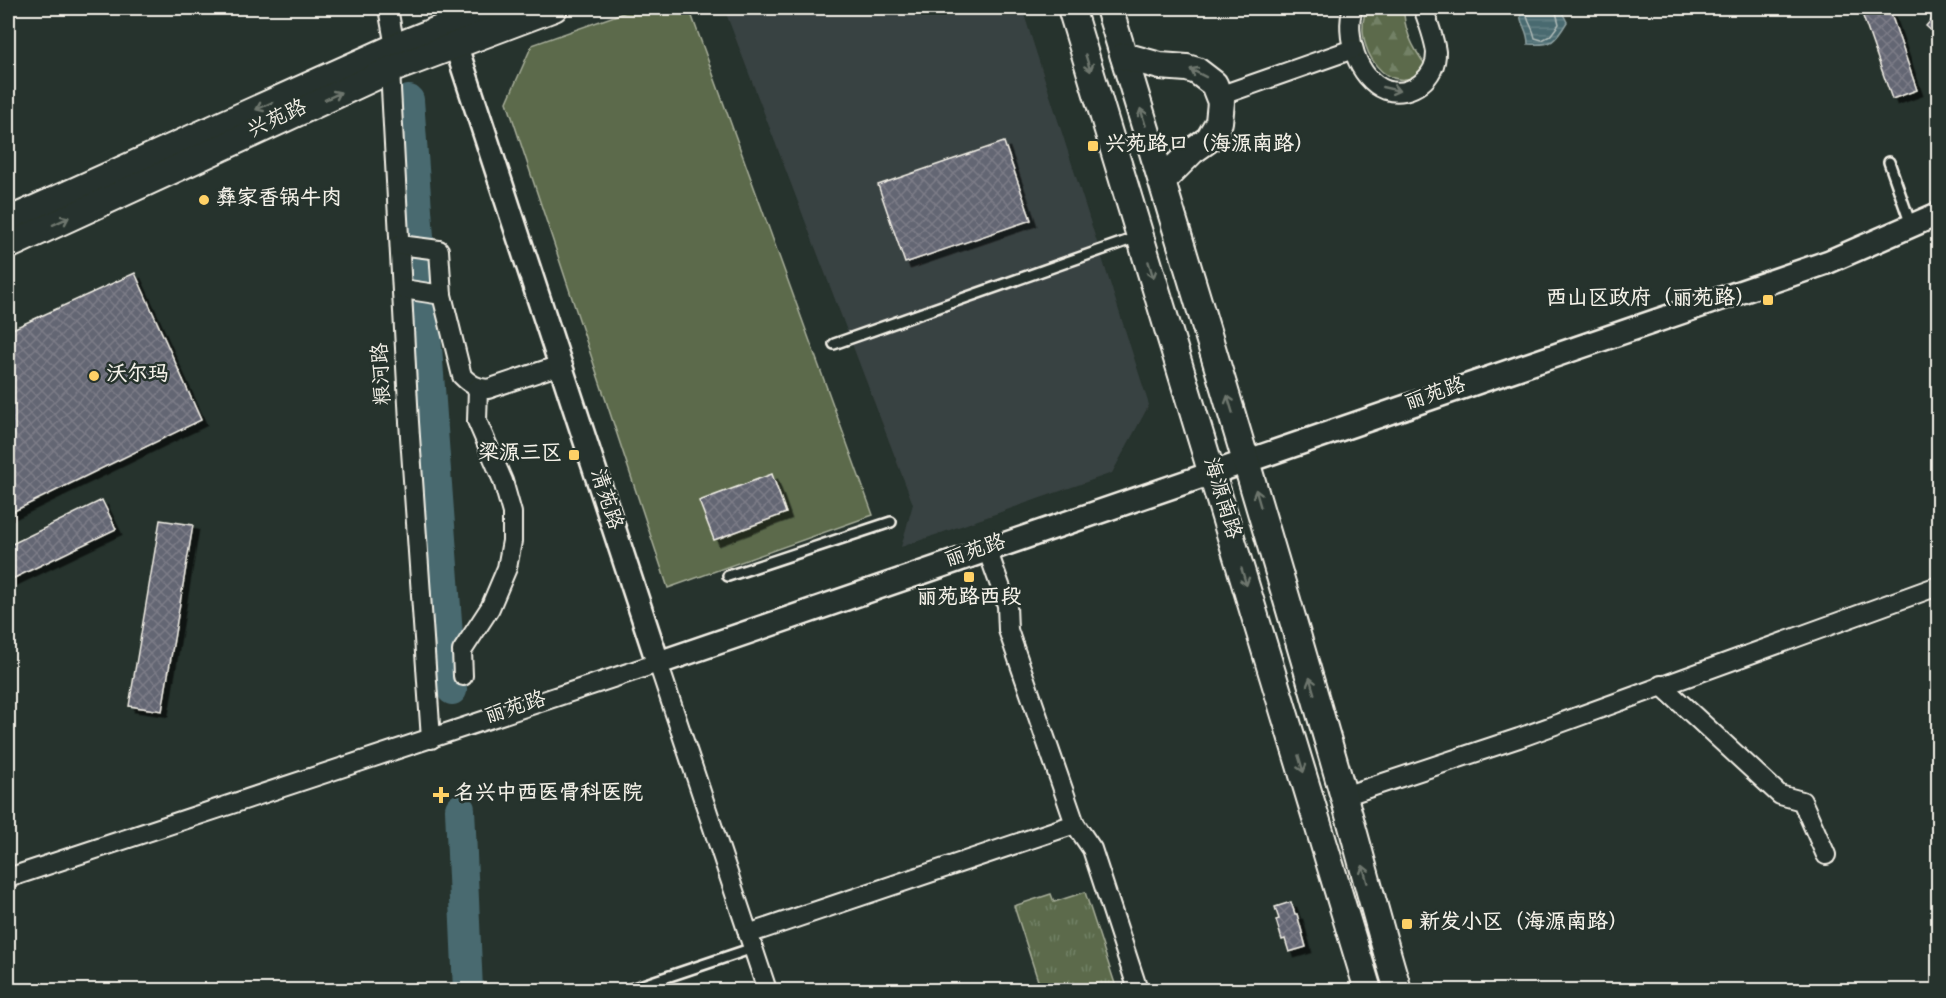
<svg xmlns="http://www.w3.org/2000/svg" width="1946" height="998" font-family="'Gochi Hand','LXGW WenKai TC',sans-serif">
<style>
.built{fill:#394242}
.grass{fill:#5b6b4c;stroke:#a8ae9a;stroke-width:1.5}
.forest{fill:url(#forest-firs);stroke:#a8ae9a;stroke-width:1.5}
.park{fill:url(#park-tufts);stroke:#a8ae9a;stroke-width:1.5}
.water{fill:url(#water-rules);stroke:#8da0a0;stroke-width:1.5}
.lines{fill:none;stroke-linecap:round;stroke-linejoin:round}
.shore{stroke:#b0bbb8;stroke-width:1.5}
.river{stroke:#496a70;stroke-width:30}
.building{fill:url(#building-cross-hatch);stroke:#f4f1e8;stroke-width:1.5;filter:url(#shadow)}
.service-casing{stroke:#f4f1e8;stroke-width:14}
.minor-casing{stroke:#f4f1e8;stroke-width:22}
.tertiary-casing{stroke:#f4f1e8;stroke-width:27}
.secondary-casing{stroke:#f4f1e8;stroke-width:30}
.service{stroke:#26332d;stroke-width:9}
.minor{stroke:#26332d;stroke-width:18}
.tertiary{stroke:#26332d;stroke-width:22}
.secondary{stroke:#26332d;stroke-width:26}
.oneway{stroke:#6e766e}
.poi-dot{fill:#ffd166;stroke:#26332d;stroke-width:2}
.labels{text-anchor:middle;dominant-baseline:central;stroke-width:5;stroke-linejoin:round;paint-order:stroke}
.street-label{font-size:21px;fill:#f4f1e8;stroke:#26332d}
.poi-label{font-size:21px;font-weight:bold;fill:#f4f1e8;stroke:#26332d;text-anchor:start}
</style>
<defs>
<pattern id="forest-firs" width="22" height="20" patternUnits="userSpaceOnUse" patternTransform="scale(1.5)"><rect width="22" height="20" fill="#5b6b4c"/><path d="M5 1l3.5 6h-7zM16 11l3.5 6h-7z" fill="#738166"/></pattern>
<pattern id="park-tufts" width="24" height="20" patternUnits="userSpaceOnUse" patternTransform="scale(1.5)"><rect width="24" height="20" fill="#5b6b4c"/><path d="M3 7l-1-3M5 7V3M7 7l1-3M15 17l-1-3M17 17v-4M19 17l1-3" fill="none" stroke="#738166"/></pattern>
<pattern id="water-rules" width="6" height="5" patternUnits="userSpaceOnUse" patternTransform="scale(1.5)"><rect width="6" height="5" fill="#496a70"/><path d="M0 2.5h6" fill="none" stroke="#648084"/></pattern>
<pattern id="building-cross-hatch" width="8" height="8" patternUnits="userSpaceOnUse" patternTransform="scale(1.5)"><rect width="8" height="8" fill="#646673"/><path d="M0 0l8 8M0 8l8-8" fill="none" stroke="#7b7c87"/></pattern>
<filter id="shadow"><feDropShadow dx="5.5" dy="5.5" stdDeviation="0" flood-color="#0009"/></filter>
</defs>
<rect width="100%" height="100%" fill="#26332d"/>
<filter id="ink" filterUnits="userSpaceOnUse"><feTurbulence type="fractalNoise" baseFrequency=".0167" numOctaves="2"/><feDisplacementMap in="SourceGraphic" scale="12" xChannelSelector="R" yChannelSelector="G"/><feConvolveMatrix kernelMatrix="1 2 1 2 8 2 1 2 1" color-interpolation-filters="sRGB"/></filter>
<g filter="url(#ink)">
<path class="built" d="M 724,8 L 1022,8 L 1149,405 L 1112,473 L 901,547 L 913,504 Z"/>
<path class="grass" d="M 637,8 L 689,8 L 873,515 L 668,588 L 507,102 L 532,45 Z"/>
<path class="forest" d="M 1367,8 L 1404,8 C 1403,30 1414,50 1427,67 C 1389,106 1350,44 1367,8 Z"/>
<path class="park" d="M 1085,892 L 1117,990 L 1041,990 L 1014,906 L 1051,894 L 1054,902 Z"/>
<path class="water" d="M 1521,8 L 1560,8 L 1567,22 C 1555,42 1552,46 1528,44 C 1528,27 1518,25 1521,8 Z"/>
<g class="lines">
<path class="shore" d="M 1526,8 C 1526,23 1533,25 1535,38 L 1542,40 L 1550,36 L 1559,24 L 1555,8"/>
<g class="river">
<path d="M 409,100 L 452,690"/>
<path d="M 460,809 L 468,990"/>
</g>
</g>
<g class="building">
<path d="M 1860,8 L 1889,8 L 1917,90 L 1892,99 Z"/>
<path d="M 1938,12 L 1938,37 L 1926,26 Z"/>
<path d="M 1004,142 L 1031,220 L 905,263 L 878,185 Z"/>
<path d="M 135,273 L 201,420 L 8,514 L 8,331 Z"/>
<path d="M 772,474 L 786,513 L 714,540 L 699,501 Z"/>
<path d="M 102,500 L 116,529 L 8,581 L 8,546 Z"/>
<path d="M 160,520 L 193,525 L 162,711 L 129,706 Z"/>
<path d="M 1291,902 L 1295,914 L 1297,914 L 1306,947 L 1289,952 L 1285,939 L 1282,940 L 1276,920 L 1279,919 L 1275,907 Z"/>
</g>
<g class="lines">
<g class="service-casing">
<g id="service">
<path d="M 1889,162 L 1911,225"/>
<path d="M 834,344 L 1138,237"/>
<path d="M 728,576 L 891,522"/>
<path d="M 628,990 L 753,948"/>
</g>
</g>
<g class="minor-casing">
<g id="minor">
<path d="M 388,8 L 395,47 L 390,70 L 409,422 L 431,739"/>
<path d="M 1353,8 C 1344,34 1357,79 1386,90 C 1411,98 1437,77 1436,52 C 1434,37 1428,22 1423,8"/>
<path d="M 1219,96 L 1353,49"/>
<path d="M 400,245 L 439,250 L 442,295 L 462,376 C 470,384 476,388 488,389 L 560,365"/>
<path d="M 403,289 L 442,295"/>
<path d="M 987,549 L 1007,605 L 1008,630 L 1075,824 L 1092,849 L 1138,990"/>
<path d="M 463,676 L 462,651 L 490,608 L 507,568 L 512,541 L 512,513 L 503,481 L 477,421 L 478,388"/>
<path d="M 1661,685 L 1780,795 L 1802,801 L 1826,855"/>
<path d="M 1344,796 L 1519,738 L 1938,586"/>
<path d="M 8,878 L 658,663 L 767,990"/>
<path d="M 748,934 L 1075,824"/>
</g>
</g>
<g class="tertiary-casing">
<path id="tertiary" d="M 456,46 L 658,663 L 1828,262 L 1938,214"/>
</g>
<g class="secondary-casing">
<g id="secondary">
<path d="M 1071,8 L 1368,990"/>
<path d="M 1109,8 C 1183,250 1257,494 1327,738 C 1352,822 1373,907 1398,990"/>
<path d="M 1124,56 L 1160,66 L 1187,68 L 1197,71 L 1214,84 L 1221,102 L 1219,122 L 1209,139 L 1192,151 L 1162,181"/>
<path d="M 8,221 L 395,47 L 492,8"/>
<path d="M 8,246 L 390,70 L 554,8"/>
</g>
</g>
<use href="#service" class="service"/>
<use href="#minor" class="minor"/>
<use href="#tertiary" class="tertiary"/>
<use href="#secondary" class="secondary"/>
</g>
<defs><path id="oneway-shaft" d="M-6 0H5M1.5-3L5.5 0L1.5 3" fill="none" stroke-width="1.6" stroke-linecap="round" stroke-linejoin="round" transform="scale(1.5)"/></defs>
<g class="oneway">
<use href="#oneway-shaft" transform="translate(1088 63) rotate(73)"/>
<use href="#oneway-shaft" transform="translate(1198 73) rotate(-153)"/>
<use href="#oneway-shaft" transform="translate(1391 89) rotate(13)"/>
<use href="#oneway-shaft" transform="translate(333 96) rotate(-25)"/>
<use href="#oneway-shaft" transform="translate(264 106) rotate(156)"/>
<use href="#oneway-shaft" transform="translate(1143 117) rotate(-107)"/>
<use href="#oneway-shaft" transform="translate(61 221) rotate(-25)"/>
<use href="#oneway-shaft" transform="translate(1151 270) rotate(73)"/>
<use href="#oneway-shaft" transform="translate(1230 404) rotate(-107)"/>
<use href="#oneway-shaft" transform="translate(1258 498) rotate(-106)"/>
<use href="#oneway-shaft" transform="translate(1244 577) rotate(73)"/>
<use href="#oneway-shaft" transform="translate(1312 686) rotate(-106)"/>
<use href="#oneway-shaft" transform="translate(1301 764) rotate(73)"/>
<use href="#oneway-shaft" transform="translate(1365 874) rotate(-105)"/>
</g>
</g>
<g class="poi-dot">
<rect x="1087" y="140" width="12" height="12" rx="3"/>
<circle cx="204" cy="200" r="6"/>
<rect x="1762" y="294" width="12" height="12" rx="3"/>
<circle cx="94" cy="376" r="6"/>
<rect x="568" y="449" width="12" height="12" rx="3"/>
<rect x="963" y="571" width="12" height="12" rx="3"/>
<path d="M438 786h6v6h6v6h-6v6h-6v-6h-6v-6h6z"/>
<rect x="1401" y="918" width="12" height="12" rx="3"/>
</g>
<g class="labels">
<g class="street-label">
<text transform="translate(278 121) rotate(-25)">兴苑路</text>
<text transform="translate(384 374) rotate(-93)">粮河路</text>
<text transform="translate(1436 396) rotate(-19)">丽苑路</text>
<text transform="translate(1220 499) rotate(73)">海源南路</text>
<text transform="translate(604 500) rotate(72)">清苑路</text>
<text transform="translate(976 553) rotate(-19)">丽苑路</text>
<text transform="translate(516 710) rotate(-18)">丽苑路</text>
</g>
<g class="poi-label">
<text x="1105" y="146">兴苑路口（海源南路）</text>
<text x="216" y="200">彝家香锅牛肉</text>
<text x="1756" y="300" text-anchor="end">西山区政府（丽苑路）</text>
<text x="106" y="376">沃尔玛</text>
<text x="562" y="455" text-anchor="end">梁源三区</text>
<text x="969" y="599" text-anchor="middle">丽苑路西段</text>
<text x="454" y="795">名兴中西医骨科医院</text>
<text x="1419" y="924">新发小区（海源南路）</text>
</g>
</g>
<rect width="1946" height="998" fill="none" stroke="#26332d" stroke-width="30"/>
<rect x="15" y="15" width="1916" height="968" fill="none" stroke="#f4f1e8" stroke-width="2" filter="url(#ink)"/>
</svg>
